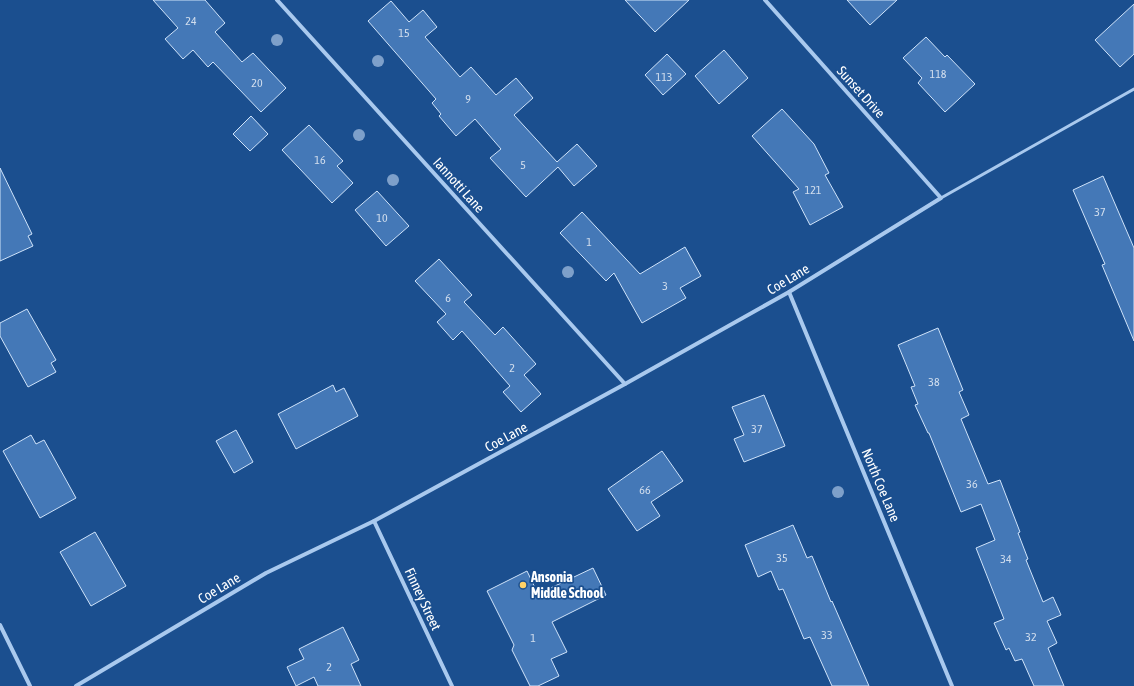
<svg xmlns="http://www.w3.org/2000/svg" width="1134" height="686" font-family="'Asap Condensed',sans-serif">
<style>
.building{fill:#4478b7;stroke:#cfe3fa}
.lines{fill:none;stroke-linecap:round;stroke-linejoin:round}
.lane{stroke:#a9c9ee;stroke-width:3}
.street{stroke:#a9c9ee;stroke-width:4}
.tree{fill:#7ea0ca}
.poi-dot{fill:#ffd166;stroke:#1b4f8f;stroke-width:1.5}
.labels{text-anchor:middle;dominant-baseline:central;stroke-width:3.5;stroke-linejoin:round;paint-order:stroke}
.number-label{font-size:12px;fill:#d0dded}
.street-label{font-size:14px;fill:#fff;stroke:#1b4f8f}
.poi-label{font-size:14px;font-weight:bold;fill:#fff;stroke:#1b4f8f;text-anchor:start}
</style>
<rect width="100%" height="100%" fill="#1b4f8f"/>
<g class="building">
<path d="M 153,0 L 205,0 L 225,23 L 215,32 L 242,62 L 253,53 L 286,88 L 261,112 L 213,62 L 208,67 L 193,50 L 183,59 L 165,39 L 178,28 Z"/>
<path d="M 625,0 L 689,0 L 655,32 Z"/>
<path d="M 847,0 L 897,0 L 870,25 Z"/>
<path d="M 391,1 L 409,22 L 423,10 L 437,27 L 425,37 L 460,77 L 471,67 L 496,95 L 516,78 L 533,98 L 514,115 L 557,162 L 577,144 L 597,166 L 574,186 L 558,167 L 526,197 L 490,158 L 501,149 L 475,119 L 456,136 L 439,116 L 441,114 L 432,103 L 436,99 L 368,21 Z"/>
<path d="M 1134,4 L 1134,54 L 1120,67 L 1095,40 Z"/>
<path d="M 926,37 L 945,57 L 947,55 L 975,84 L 945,112 L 918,83 L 922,78 L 903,58 Z"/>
<path d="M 724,50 L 748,78 L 719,104 L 695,76 Z"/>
<path d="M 667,54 L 686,74 L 663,95 L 645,75 Z"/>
<path d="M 782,109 L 814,144 L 829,173 L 825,175 L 843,207 L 810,225 L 793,192 L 799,189 L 752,136 Z"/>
<path d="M 251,116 L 268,134 L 250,151 L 233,134 Z"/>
<path d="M 309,125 L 343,161 L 337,166 L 353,183 L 332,203 L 282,150 Z"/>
<path d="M 0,168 L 32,234 L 28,236 L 33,246 L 0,261 Z"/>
<path d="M 1103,176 L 1134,248 L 1134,341 L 1102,265 L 1105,264 L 1073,190 Z"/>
<path d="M 377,191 L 409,226 L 386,246 L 355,210 Z"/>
<path d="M 582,212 L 640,274 L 685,247 L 701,276 L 680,288 L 686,298 L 642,323 L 614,273 L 606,281 L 560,233 Z"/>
<path d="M 439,259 L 472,295 L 464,302 L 495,335 L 503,327 L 536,364 L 524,375 L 541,394 L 521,412 L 503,392 L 510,386 L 462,331 L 453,340 L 437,322 L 446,314 L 415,281 Z"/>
<path d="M 27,309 L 56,360 L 51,363 L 56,372 L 28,387 L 0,336 L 0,323 Z"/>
<path d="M 938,328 L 963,390 L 959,392 L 969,415 L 961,419 L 988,484 L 1000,480 L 1020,532 L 1018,533 L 1028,559 L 1026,560 L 1043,602 L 1053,597 L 1061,615 L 1047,621 L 1057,643 L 1048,648 L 1064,686 L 1034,686 L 1022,659 L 1015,661 L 1009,648 L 1006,650 L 994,623 L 1004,619 L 976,548 L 995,540 L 981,504 L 961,512 L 929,433 L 928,433 L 915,405 L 918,404 L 911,387 L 915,386 L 898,345 Z"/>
<path d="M 333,385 L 336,392 L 344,388 L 358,416 L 296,449 L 278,414 Z"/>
<path d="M 764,395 L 785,446 L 744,462 L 734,439 L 744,435 L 732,407 Z"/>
<path d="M 236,430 L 253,462 L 234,473 L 216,441 Z"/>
<path d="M 31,435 L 36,444 L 44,440 L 76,498 L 40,518 L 3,451 Z"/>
<path d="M 662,451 L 683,481 L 651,502 L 660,516 L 637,531 L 608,489 Z"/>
<path d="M 793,525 L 807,558 L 812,556 L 831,602 L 832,601 L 869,686 L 832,686 L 810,637 L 804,639 L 783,589 L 779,590 L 771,571 L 758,577 L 745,545 Z"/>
<path d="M 95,532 L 126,586 L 91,606 L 60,552 Z"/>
<path d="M 593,568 L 606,595 L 552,622 L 567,652 L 551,659 L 559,676 L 538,686 L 530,686 L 512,650 L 514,645 L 487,591 L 527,571 L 538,594 Z"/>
<path d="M 343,627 L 359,660 L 351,664 L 361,686 L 318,686 L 314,677 L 296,686 L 287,667 L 304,659 L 299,649 Z"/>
</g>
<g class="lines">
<path class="lane" d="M 941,198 L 1134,89"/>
<g class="street">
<path d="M 277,0 L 625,384"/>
<path d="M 789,292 L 952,686"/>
<path d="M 374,521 L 452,686"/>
<path d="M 0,625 L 30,686"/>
<path d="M 76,686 L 266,573 L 374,521 L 625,384 L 789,292 L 941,198 L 765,0"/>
</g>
</g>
<g class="tree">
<circle cx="277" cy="40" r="6"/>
<circle cx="378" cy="61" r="6"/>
<circle cx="359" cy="135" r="6"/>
<circle cx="393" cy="180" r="6"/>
<circle cx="568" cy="272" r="6"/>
<circle cx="838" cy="492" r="6"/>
</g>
<circle class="poi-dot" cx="523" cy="585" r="4"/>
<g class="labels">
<g class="number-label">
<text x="191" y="21">24</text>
<text x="404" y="33">15</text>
<text x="938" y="74">118</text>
<text x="664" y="77">113</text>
<text x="257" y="83">20</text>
<text x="468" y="99">9</text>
<text x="320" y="160">16</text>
<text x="523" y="165">5</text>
<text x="813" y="190">121</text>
<text x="1100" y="212">37</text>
<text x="382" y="218">10</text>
<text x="589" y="242">1</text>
<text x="665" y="286">3</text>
<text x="448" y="298">6</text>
<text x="512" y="368">2</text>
<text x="934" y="382">38</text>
<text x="757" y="429">37</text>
<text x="972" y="484">36</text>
<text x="645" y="490">66</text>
<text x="782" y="558">35</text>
<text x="1006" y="559">34</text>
<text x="827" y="635">33</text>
<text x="1031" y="637">32</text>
<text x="533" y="638">1</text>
<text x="329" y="667">2</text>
</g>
<g class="street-label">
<text transform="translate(861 92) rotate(48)">Sunset Drive</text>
<text transform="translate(459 185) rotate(48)">Iannotti Lane</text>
<text transform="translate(788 279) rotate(-31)">Coe Lane</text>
<text transform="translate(506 437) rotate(-29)">Coe Lane</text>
<text transform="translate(881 485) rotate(67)">North Coe Lane</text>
<text transform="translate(219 588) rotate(-31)">Coe Lane</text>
<text transform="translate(423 599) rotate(65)">Finney Street</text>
</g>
<g class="poi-label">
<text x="531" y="577">Ansonia<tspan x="531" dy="16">Middle School</tspan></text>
</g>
</g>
</svg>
